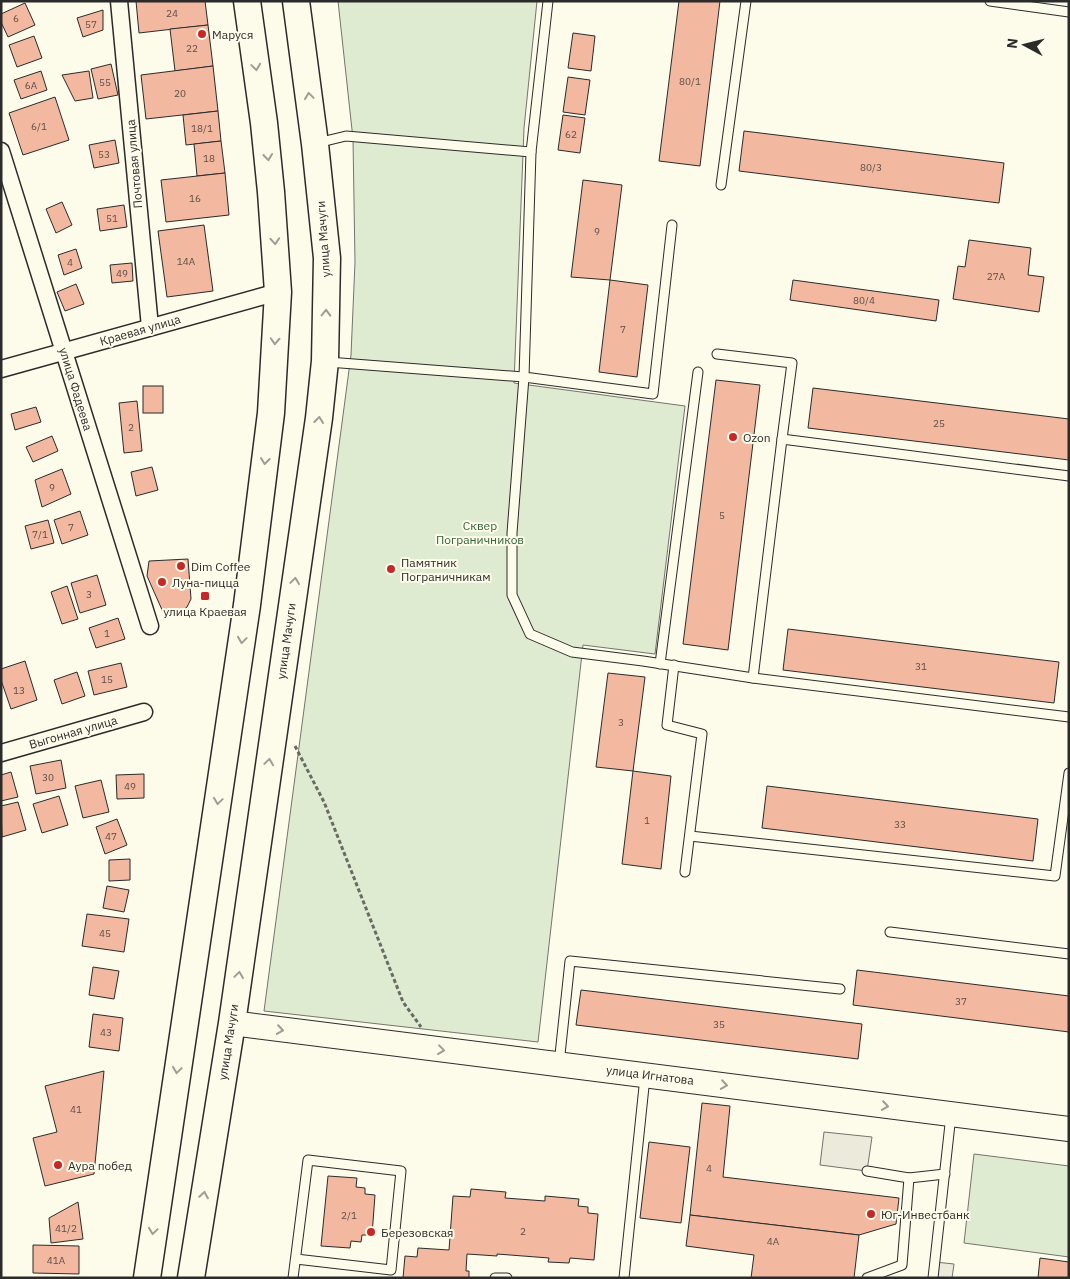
<svg xmlns="http://www.w3.org/2000/svg" width="1070" height="1279" font-family="'IBM Plex Sans',sans-serif">
<style>
.green{fill:#deebd1;stroke:#74746e}
.parking{fill:#eceadb;stroke:#74746e}
.building{fill:#f2b8a0;stroke:#2b2b2b}
.lines{fill:none;stroke-linecap:round;stroke-linejoin:round}
.lane-casing{stroke:#2b2b2b;stroke-width:11}
.street-casing{stroke:#2b2b2b;stroke-width:19}
.secondary-casing{stroke:#2b2b2b;stroke-width:26}
.primary-casing{stroke:#2b2b2b;stroke-width:29}
.path{stroke:#6a6964;stroke-width:3;stroke-dasharray:4 2.5;stroke-linecap:butt}
.lane{stroke:#fdfbea;stroke-width:9}
.street{stroke:#fdfbea;stroke-width:16}
.secondary{stroke:#fdfbea;stroke-width:24}
.primary{stroke:#fdfbea;stroke-width:26}
.oneway{stroke:#9e9d94}
.poi-dot{fill:#c62828;stroke:#fdfbea;stroke-width:2}
.labels{text-anchor:middle;dominant-baseline:central;stroke-width:4;stroke-linejoin:round;paint-order:stroke}
.number-label{font-size:10px;fill:#5d4e48}
.poi-label{font-size:12px;fill:#2b2b2b;stroke:#fdfbea;text-anchor:start}
.street-label{font-size:12px;fill:#2b2b2b;stroke:#fdfbea}
.park-label{font-size:12px;fill:#34623c;stroke:#fdfbea}
</style>
<rect width="100%" height="100%" fill="#fdfbea"/>
<g class="green">
<path d="M 338,1 L 537,1 L 524,128 L 514,383 L 685,406 L 655,654 L 583,645 L 538,1042 L 264,1011 L 351,355 L 355,262 L 353,139 Z"/>
<path d="M 974,1154 L 1069,1166 L 1069,1257 L 964,1243 Z"/>
</g>
<g class="parking">
<path d="M 824,1132 L 872,1137 L 867,1171 L 820,1165 Z"/>
<path d="M 935,1262 L 954,1264 L 952,1278 L 933,1278 Z"/>
</g>
<g class="building">
<path d="M 136,1 L 205,1 L 208,25 L 139,33 Z"/>
<path d="M 679,1 L 720,1 L 700,166 L 659,161 Z"/>
<path d="M 25,3 L 35,25 L 8,37 L 1,22 L 1,14 Z"/>
<path d="M 103,10 L 103,30 L 83,37 L 77,18 Z"/>
<path d="M 208,25 L 213,66 L 175,71 L 170,29 Z"/>
<path d="M 573,33 L 595,36 L 591,71 L 568,68 Z"/>
<path d="M 34,36 L 42,58 L 17,67 L 9,45 Z"/>
<path d="M 111,64 L 118,95 L 98,99 L 91,69 Z"/>
<path d="M 213,66 L 218,111 L 146,119 L 141,75 Z"/>
<path d="M 41,71 L 47,90 L 21,99 L 14,80 Z"/>
<path d="M 89,71 L 93,98 L 75,101 L 62,75 Z"/>
<path d="M 568,77 L 590,80 L 585,115 L 563,112 Z"/>
<path d="M 55,97 L 69,140 L 23,155 L 9,113 Z"/>
<path d="M 218,111 L 221,141 L 186,145 L 183,115 Z"/>
<path d="M 563,115 L 585,118 L 580,153 L 558,150 Z"/>
<path d="M 744,131 L 1004,163 L 999,203 L 739,171 Z"/>
<path d="M 115,140 L 119,163 L 94,168 L 89,145 Z"/>
<path d="M 221,141 L 225,173 L 197,176 L 194,144 Z"/>
<path d="M 225,173 L 229,215 L 166,222 L 161,180 Z"/>
<path d="M 583,180 L 622,185 L 610,280 L 571,277 Z"/>
<path d="M 62,202 L 72,225 L 56,233 L 46,209 Z"/>
<path d="M 124,205 L 127,227 L 100,231 L 97,209 Z"/>
<path d="M 204,225 L 213,291 L 167,297 L 158,231 Z"/>
<path d="M 969,240 L 1031,248 L 1028,275 L 1044,277 L 1039,312 L 953,299 L 958,266 L 965,267 Z"/>
<path d="M 76,249 L 82,268 L 64,275 L 58,255 Z"/>
<path d="M 132,263 L 133,281 L 112,283 L 110,265 Z"/>
<path d="M 610,280 L 648,285 L 637,377 L 599,372 Z"/>
<path d="M 793,280 L 939,300 L 936,321 L 790,300 Z"/>
<path d="M 76,284 L 84,304 L 65,311 L 57,292 Z"/>
<path d="M 716,380 L 760,385 L 728,650 L 683,644 Z"/>
<rect x="143" y="386" width="20" height="27"/>
<path d="M 813,388 L 1069,419 L 1069,460 L 808,428 Z"/>
<path d="M 137,401 L 142,451 L 124,453 L 119,403 Z"/>
<path d="M 36,407 L 41,422 L 15,430 L 11,414 Z"/>
<path d="M 52,436 L 58,451 L 33,462 L 26,447 Z"/>
<path d="M 152,467 L 158,490 L 136,496 L 131,472 Z"/>
<path d="M 62,469 L 71,494 L 42,507 L 35,480 Z"/>
<path d="M 80,511 L 88,535 L 62,544 L 54,520 Z"/>
<path d="M 48,520 L 54,543 L 31,549 L 25,526 Z"/>
<path d="M 188,559 L 191,599 L 187,607 L 182,611 L 163,612 L 147,576 L 149,561 Z"/>
<path d="M 97,575 L 106,605 L 80,613 L 71,583 Z"/>
<path d="M 67,586 L 78,619 L 62,624 L 51,592 Z"/>
<path d="M 118,618 L 125,639 L 96,648 L 89,628 Z"/>
<path d="M 788,629 L 1059,662 L 1054,703 L 783,670 Z"/>
<path d="M 25,661 L 37,700 L 11,709 L 1,680 L 1,669 Z"/>
<path d="M 121,663 L 127,687 L 94,695 L 88,671 Z"/>
<path d="M 77,672 L 85,696 L 62,704 L 54,680 Z"/>
<path d="M 608,673 L 645,677 L 633,771 L 596,767 Z"/>
<path d="M 61,760 L 66,788 L 36,794 L 30,766 Z"/>
<path d="M 633,771 L 671,776 L 661,869 L 622,864 Z"/>
<path d="M 11,772 L 18,797 L 1,801 L 1,775 Z"/>
<path d="M 144,774 L 144,798 L 117,799 L 116,775 Z"/>
<path d="M 101,780 L 109,812 L 83,818 L 75,786 Z"/>
<path d="M 767,786 L 1038,819 L 1033,861 L 762,828 Z"/>
<path d="M 59,796 L 68,825 L 42,833 L 33,804 Z"/>
<path d="M 18,802 L 26,830 L 2,837 L 1,806 Z"/>
<path d="M 117,819 L 127,845 L 105,854 L 96,827 Z"/>
<path d="M 130,859 L 130,880 L 109,881 L 109,860 Z"/>
<path d="M 107,886 L 129,890 L 124,912 L 103,908 Z"/>
<path d="M 87,914 L 129,919 L 124,952 L 82,946 Z"/>
<path d="M 93,967 L 119,971 L 114,999 L 89,995 Z"/>
<path d="M 857,970 L 1069,996 L 1069,1032 L 853,1005 Z"/>
<path d="M 581,990 L 862,1024 L 858,1059 L 576,1025 Z"/>
<path d="M 93,1014 L 123,1018 L 119,1051 L 89,1047 Z"/>
<path d="M 104,1071 L 94,1174 L 45,1186 L 33,1138 L 57,1132 L 45,1086 Z"/>
<path d="M 702,1103 L 730,1106 L 723,1177 L 899,1198 L 896,1224 L 859,1235 L 690,1215 Z"/>
<path d="M 649,1142 L 690,1147 L 681,1223 L 640,1218 Z"/>
<path d="M 328,1176 L 357,1178 L 356,1187 L 365,1188 L 365,1194 L 375,1195 L 372,1235 L 362,1235 L 361,1242 L 351,1241 L 350,1248 L 321,1246 Z"/>
<path d="M 471,1189 L 506,1192 L 505,1198 L 545,1201 L 545,1196 L 579,1199 L 578,1206 L 588,1207 L 588,1213 L 598,1214 L 594,1260 L 570,1258 L 569,1263 L 548,1262 L 549,1258 L 497,1254 L 497,1256 L 467,1254 L 466,1271 L 469,1271 L 469,1278 L 403,1278 L 405,1256 L 417,1257 L 418,1248 L 449,1250 L 453,1196 L 470,1197 Z"/>
<path d="M 78,1202 L 83,1239 L 51,1243 L 49,1218 Z"/>
<path d="M 690,1215 L 859,1235 L 854,1278 L 751,1278 L 754,1255 L 686,1246 Z"/>
<path d="M 33,1245 L 79,1246 L 79,1274 L 33,1273 Z"/>
<path d="M 1040,1258 L 1069,1262 L 1069,1278 L 1038,1278 Z"/>
</g>
<g class="lines">
<g class="lane-casing">
<g id="lane">
<path d="M 990,1 L 1069,12"/>
<path d="M 317,143 L 346,136 L 531,152 L 548,1"/>
<path d="M 531,152 L 524,377 L 653,394 L 672,225"/>
<path d="M 721,185 L 746,1"/>
<path d="M 717,354 L 792,363 L 782,439"/>
<path d="M 328,362 L 524,377 L 512,533 L 512,595 L 530,634 L 572,652 L 643,661 L 753,678 L 1069,717"/>
<path d="M 660,664 L 698,372"/>
<path d="M 674,665 L 667,725 L 702,734 L 685,872"/>
<path d="M 753,678 L 782,439 L 1069,476"/>
<path d="M 690,836 L 1055,876 L 1069,773"/>
<path d="M 890,932 L 1069,954"/>
<path d="M 559,1064 L 570,961 L 840,989"/>
<path d="M 867,1171 L 909,1178 L 945,1174"/>
<path d="M 293,1278 L 308,1160 L 401,1171 L 391,1270 L 296,1259"/>
<path d="M 495,1278 L 507,1278"/>
<path d="M 624,1278 L 645,1077"/>
<path d="M 867,1278 L 902,1265 L 909,1178"/>
<path d="M 933,1278 L 951,1115"/>
</g>
</g>
<g class="street-casing">
<g id="street">
<path d="M 119,1 L 150,327"/>
<path d="M 1,151 L 150,626"/>
<path d="M 1,369 L 278,292"/>
<path d="M 1,753 L 144,712"/>
</g>
</g>
<g class="secondary-casing">
<path id="secondary" d="M 232,1023 L 1069,1129"/>
</g>
<g class="primary-casing">
<g id="primary">
<path d="M 147,1278 L 247,605 L 271,413 L 278,292 L 271,192 L 264,123 L 247,1"/>
<path d="M 191,1278 L 232,1023 L 319,418 L 325,361 L 327,258 L 315,144 L 296,1"/>
</g>
</g>
<path class="path" d="M 295,746 L 324,802 L 403,1002 L 421,1027"/>
<use href="#lane" class="lane"/>
<use href="#street" class="street"/>
<use href="#secondary" class="secondary"/>
<use href="#primary" class="primary"/>
</g>
<defs><path id="oneway-chevron" d="M-2-3.5L2.5 0L-2 3.5" fill="none" stroke-width="1.6" stroke-linecap="round" stroke-linejoin="round" transform="scale(1.25)"/></defs>
<g class="oneway">
<use href="#oneway-chevron" transform="translate(256 67) rotate(82)"/>
<use href="#oneway-chevron" transform="translate(309 96) rotate(-98)"/>
<use href="#oneway-chevron" transform="translate(268 157) rotate(84)"/>
<use href="#oneway-chevron" transform="translate(275 241) rotate(86)"/>
<use href="#oneway-chevron" transform="translate(326 313) rotate(-89)"/>
<use href="#oneway-chevron" transform="translate(275 341) rotate(93)"/>
<use href="#oneway-chevron" transform="translate(319 420) rotate(-83)"/>
<use href="#oneway-chevron" transform="translate(265 461) rotate(97)"/>
<use href="#oneway-chevron" transform="translate(295 581) rotate(-82)"/>
<use href="#oneway-chevron" transform="translate(242 640) rotate(98)"/>
<use href="#oneway-chevron" transform="translate(269 762) rotate(-82)"/>
<use href="#oneway-chevron" transform="translate(218 801) rotate(98)"/>
<use href="#oneway-chevron" transform="translate(239 975) rotate(-82)"/>
<use href="#oneway-chevron" transform="translate(280 1030) rotate(8)"/>
<use href="#oneway-chevron" transform="translate(441 1050) rotate(7)"/>
<use href="#oneway-chevron" transform="translate(177 1070) rotate(98)"/>
<use href="#oneway-chevron" transform="translate(724 1085) rotate(8)"/>
<use href="#oneway-chevron" transform="translate(885 1106) rotate(8)"/>
<use href="#oneway-chevron" transform="translate(204 1195) rotate(-81)"/>
<use href="#oneway-chevron" transform="translate(153 1231) rotate(98)"/>
</g>
<g class="poi-dot">
<circle cx="202" cy="34" r="5"/>
<circle cx="733" cy="437" r="5"/>
<circle cx="181" cy="566" r="5"/>
<circle cx="391" cy="569" r="5"/>
<circle cx="162" cy="582" r="5"/>
<rect x="200" y="591" width="10" height="10" rx="2.5"/>
<circle cx="58" cy="1165" r="5"/>
<circle cx="871" cy="1214" r="5"/>
<circle cx="371" cy="1232" r="5"/>
</g>
<g class="labels">
<g class="number-label">
<text x="172" y="13">24</text>
<text x="16" y="18">6</text>
<text x="91" y="24">57</text>
<text x="192" y="48">22</text>
<text x="690" y="81">80/1</text>
<text x="105" y="82">55</text>
<text x="31" y="85">6А</text>
<text x="180" y="93">20</text>
<text x="39" y="126">6/1</text>
<text x="202" y="128">18/1</text>
<text x="571" y="134">62</text>
<text x="104" y="154">53</text>
<text x="209" y="158">18</text>
<text x="871" y="167">80/3</text>
<text x="195" y="198">16</text>
<text x="112" y="218">51</text>
<text x="597" y="231">9</text>
<text x="186" y="261">14А</text>
<text x="70" y="262">4</text>
<text x="122" y="273">49</text>
<text x="996" y="276">27А</text>
<text x="864" y="300">80/4</text>
<text x="623" y="329">7</text>
<text x="939" y="423">25</text>
<text x="131" y="427">2</text>
<text x="52" y="487">9</text>
<text x="722" y="515">5</text>
<text x="71" y="527">7</text>
<text x="40" y="534">7/1</text>
<text x="89" y="594">3</text>
<text x="107" y="633">1</text>
<text x="921" y="666">31</text>
<text x="107" y="679">15</text>
<text x="19" y="690">13</text>
<text x="621" y="722">3</text>
<text x="48" y="777">30</text>
<text x="130" y="786">49</text>
<text x="647" y="820">1</text>
<text x="900" y="824">33</text>
<text x="111" y="836">47</text>
<text x="105" y="933">45</text>
<text x="961" y="1001">37</text>
<text x="719" y="1024">35</text>
<text x="106" y="1032">43</text>
<text x="76" y="1109">41</text>
<text x="709" y="1168">4</text>
<text x="349" y="1215">2/1</text>
<text x="66" y="1228">41/2</text>
<text x="523" y="1231">2</text>
<text x="773" y="1241">4А</text>
<text x="56" y="1260">41А</text>
</g>
<g class="poi-label">
<text x="212" y="34">Маруся</text>
<text x="743" y="437">Ozon</text>
<text x="401" y="562">Памятник<tspan x="401" dy="14">Пограничникам</tspan></text>
<text x="191" y="566">Dim Coffee</text>
<text x="172" y="582">Луна-пицца</text>
<text x="205" y="611" text-anchor="middle">улица Краевая</text>
<text x="68" y="1165">Аура побед</text>
<text x="881" y="1214">Юг-Инвестбанк</text>
<text x="381" y="1232">Березовская</text>
</g>
<g class="street-label">
<text transform="translate(134 164) rotate(-95)">Почтовая улица</text>
<text transform="translate(323 239) rotate(-94)">улица Мачуги</text>
<text transform="translate(140 330) rotate(-16)">Краевая улица</text>
<text transform="translate(76 389) rotate(73)">улица Фадеева</text>
<text transform="translate(286 641) rotate(-82)">улица Мачуги</text>
<text transform="translate(73 732) rotate(-16)">Выгонная улица</text>
<text transform="translate(228 1042) rotate(-81)">улица Мачуги</text>
<text transform="translate(650 1075) rotate(7)">улица Игнатова</text>
</g>
<g class="park-label">
<text x="480" y="525">Сквер<tspan x="480" dy="14">Пограничников</tspan></text>
</g>
</g>
<rect width="1070" height="1279" fill="none" stroke="#2b2b2b" stroke-width="5"/>
<g transform="translate(1025 45) rotate(277)" stroke="#fdfbea" stroke-width="4" paint-order="stroke">
<path d="M0-4L9 19L0 12L-9 19Z" fill="#2b2b2b"/>
<text y="-8" font-size="14" font-weight="bold" text-anchor="middle" fill="#2b2b2b">N</text>
</g>
</svg>
